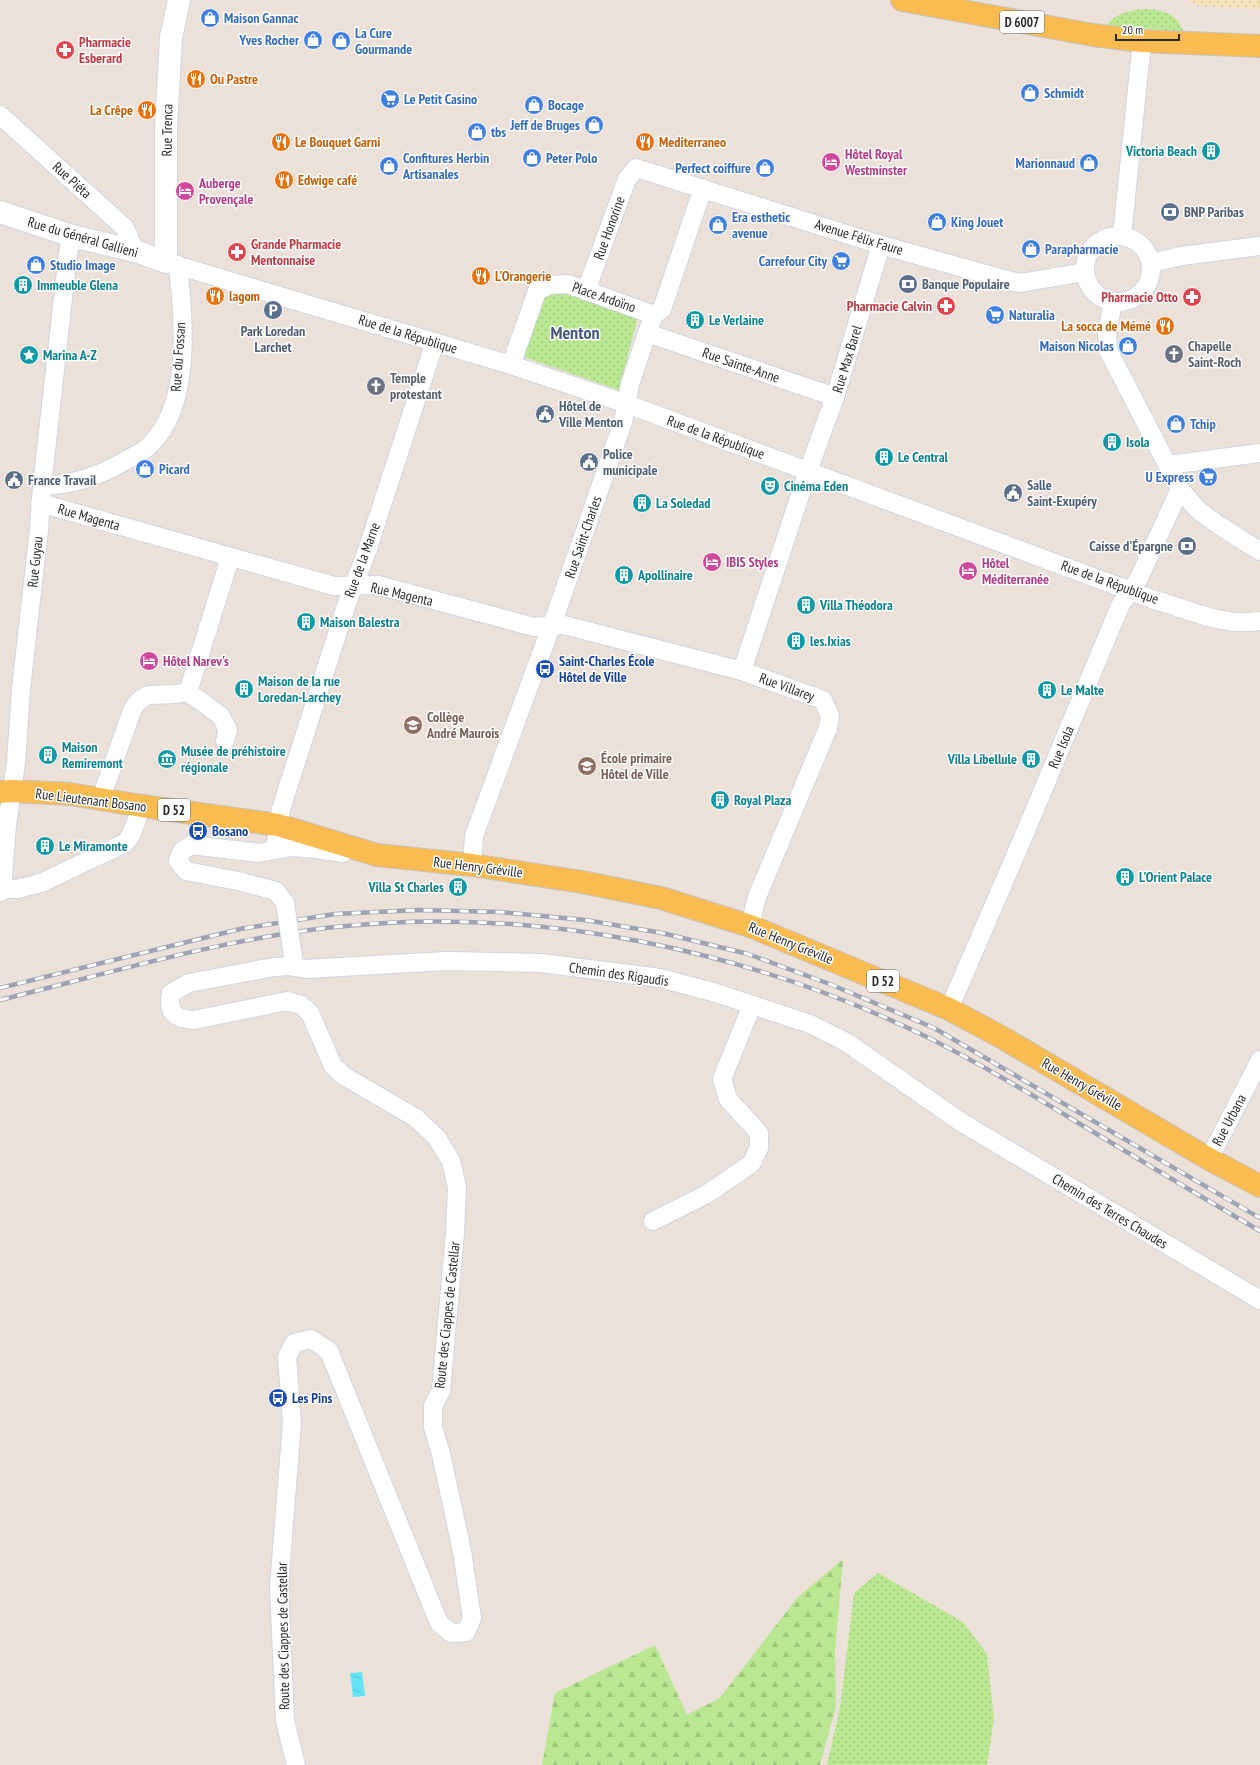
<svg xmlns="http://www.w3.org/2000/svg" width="1260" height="1765" font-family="'PT Sans Narrow',sans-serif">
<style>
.grass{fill:url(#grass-dots)}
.forest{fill:url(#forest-firs)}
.sand{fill:url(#sand-dots)}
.water{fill:url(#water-ripples)}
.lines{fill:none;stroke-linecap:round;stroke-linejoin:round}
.street-casing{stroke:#ced5e3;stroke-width:20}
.secondary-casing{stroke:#ced5e3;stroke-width:24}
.primary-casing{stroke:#c3c3c3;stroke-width:24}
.street{stroke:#fff;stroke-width:18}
.secondary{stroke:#fff;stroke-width:22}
.primary{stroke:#fabb50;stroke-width:22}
.rail-casing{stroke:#9ca3b5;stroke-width:4.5}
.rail{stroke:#fff;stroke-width:3;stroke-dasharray:9;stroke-linecap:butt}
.street-bridge-casing{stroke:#ced5e3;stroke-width:20;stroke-linecap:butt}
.street-bridge{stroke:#fff;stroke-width:18}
.labels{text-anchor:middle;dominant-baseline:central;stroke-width:3;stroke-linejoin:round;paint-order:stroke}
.shield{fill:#fff;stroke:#696969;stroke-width:1}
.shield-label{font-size:13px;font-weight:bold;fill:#292929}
.shop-label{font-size:14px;font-weight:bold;fill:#366cbe;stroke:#fff;text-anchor:start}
.health-label{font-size:14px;font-weight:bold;fill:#be3a42;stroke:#fff;text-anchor:start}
.food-label{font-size:14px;font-weight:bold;fill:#c56008;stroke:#fff;text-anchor:start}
.street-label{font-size:14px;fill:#292929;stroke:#fff}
.culture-label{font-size:14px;font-weight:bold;fill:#0d838f;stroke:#fff;text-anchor:start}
.hotel-label{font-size:14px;font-weight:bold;fill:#b23c85;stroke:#fff;text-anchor:start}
.service-label{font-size:14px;font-weight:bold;fill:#4e5e75;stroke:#fff;text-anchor:start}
.worship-label{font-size:14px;font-weight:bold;fill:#5b616d;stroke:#fff;text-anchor:start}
.transit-label{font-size:14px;font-weight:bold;fill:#164399;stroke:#fff;text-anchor:start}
.education-label{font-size:14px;font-weight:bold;fill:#785e54;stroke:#fff;text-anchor:start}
.district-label{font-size:18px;font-weight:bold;fill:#46577c;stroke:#fff}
</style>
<defs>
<pattern id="grass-dots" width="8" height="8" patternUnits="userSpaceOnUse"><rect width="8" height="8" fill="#bae791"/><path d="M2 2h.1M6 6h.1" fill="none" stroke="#a0c67d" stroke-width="1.8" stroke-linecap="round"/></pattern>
<pattern id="forest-firs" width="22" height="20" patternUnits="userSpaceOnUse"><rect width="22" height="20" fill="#bae791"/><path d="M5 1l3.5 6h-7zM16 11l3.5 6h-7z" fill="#a0c67d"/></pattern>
<pattern id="sand-dots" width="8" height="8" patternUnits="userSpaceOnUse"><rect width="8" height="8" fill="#f4e3b9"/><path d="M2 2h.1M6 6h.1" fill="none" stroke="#d1c39f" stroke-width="1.8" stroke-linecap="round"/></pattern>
<pattern id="water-ripples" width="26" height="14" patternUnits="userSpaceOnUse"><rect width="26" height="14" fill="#64e4f7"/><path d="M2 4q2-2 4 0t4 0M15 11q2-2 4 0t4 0" fill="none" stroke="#57c4d4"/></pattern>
</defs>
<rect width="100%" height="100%" fill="#ece1d9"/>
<g class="grass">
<path d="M 1148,9 C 1164,11 1177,14 1183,31 L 1106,26 C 1117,12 1131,10 1148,9 Z"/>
<path d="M 548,288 L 638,316 L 619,390 L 521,356 Z"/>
<path d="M 878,1573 L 963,1622 L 987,1654 L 994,1719 L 987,1765 L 827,1765 L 840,1708 L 854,1593 Z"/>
</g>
<path class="forest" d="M 843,1559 L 835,1651 L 836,1706 L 820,1765 L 542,1765 L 555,1693 L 655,1645 L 687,1715 L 720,1698 L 797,1598 Z"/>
<path class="sand" d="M 1189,0 L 1260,0 L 1260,9 L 1198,6 Z"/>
<path class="water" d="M 362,1672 L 365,1696 L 353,1697 L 350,1673 Z"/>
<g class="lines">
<g class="street-casing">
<g id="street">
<path d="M 0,115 L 125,228 L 135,251"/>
<path d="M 1122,236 L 1142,41"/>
<circle cx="1118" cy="269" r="33"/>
<path d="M 166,262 L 511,365 L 627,404 L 1152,599 C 1187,609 1223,627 1260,621"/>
<path d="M 1152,263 L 1181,256 L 1260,246"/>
<path d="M 586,291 L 627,179 L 636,168 L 881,245 L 1007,280 L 1020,283 L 1085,272"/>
<path d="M 1113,302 L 1107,333 L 1108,350 L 1180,489 L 1198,510 L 1220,526 L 1260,551"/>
<path d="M 647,333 L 835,397"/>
<path d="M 511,365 L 537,291 L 549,285 L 568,284 L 654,315"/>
<path d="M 1168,465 L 1260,453"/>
<path d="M 42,486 C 70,485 99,476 123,462 C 131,457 142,453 149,446 C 192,406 184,319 178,265"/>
<path d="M 40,503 L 334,586 L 378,585 L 534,627 L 564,625 L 742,671 L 823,700 L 830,716 L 828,728 L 757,897 L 750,926"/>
<path d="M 742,671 L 808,471 L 835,397 L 881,245"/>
<path d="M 188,692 L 230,558"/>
<path d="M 101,798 L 133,708 C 146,690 154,696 172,694 C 178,694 183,693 188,692 L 221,716 L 228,730 L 225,741"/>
<path d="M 275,850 L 281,809 L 347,603 L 367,551 L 435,342"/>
<path d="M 472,865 L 474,836 L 559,605 L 623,422 L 630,384 L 647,333 L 654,315 L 662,309 L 703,188"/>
<path d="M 2,889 L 17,889 L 41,883 L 125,843 L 131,835 L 142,806"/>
<path d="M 0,892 L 2,889 L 7,825 L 16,763 L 21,689 L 39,529 L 42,486 L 68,253 L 72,236"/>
<path d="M 285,903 L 276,891 L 238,881 L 186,871 L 178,861 L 182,851 L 191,845 L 259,853 L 291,847 L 317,849 L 343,853"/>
<path d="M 293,956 L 289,966 L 274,967 L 189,983 L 171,993 C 167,1013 175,1019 194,1020 L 287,1001 L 301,1005 L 310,1013 L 333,1066 L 344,1076 L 416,1118 L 437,1138 L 451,1161 L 457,1187 L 455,1233 L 441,1391 L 433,1406 L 433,1427 L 441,1454 L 462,1551 L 472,1618 L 466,1632 L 451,1633 L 439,1623 L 329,1351 L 311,1339 L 294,1343 L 287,1357 L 292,1422 L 279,1587 L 285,1721 L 296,1765"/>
<path d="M 289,966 L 306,969 L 446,961 L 541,963 L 660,978 L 713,992 L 810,1024 L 846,1042 L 961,1122 L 1260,1300"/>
<path d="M 949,1009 L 1025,833 L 1120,606 L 1139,578 L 1180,489"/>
<path d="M 1209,1159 L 1260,1060"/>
<path d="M 653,1221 L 707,1194 L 751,1164 L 759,1148 L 759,1133 L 728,1099 L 722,1079 L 752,1005"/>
</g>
</g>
<g class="secondary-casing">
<path id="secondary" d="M 0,212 L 72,236 L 135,251 L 166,262 L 166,126 L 171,38 L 179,0"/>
</g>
<g class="primary-casing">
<g id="primary">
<path d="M 902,0 L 1093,35 L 1142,41 L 1260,46"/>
<path d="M 0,792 L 12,791 L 70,794 L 142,806 L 257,822 L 278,825 L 377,855 L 472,865 L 582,882 L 661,898 L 750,926 L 949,1009 L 1003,1038 L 1209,1159 L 1260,1186"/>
</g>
</g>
<use href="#street" class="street"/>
<use href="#secondary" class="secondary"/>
<use href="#primary" class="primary"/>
<g class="rail-casing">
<g id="rail">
<path d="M 0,988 L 240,929 L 335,914 L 418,910 L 500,912 L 585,920 L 662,933 L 748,954 L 832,985 L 934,1028 L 1260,1218"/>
<path d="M 0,1000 C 110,973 222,939 335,927 C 534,905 750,950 929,1038 C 979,1063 1027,1092 1075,1121 C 1137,1158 1198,1195 1260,1231"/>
</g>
</g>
<use href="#rail" class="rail"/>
<g class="street-bridge-casing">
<path id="street-bridge" d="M 285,903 L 293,956"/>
</g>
<use href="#street-bridge" class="street-bridge"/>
</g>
<defs>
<g id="shop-disc" transform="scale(1)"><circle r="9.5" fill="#3f7fe0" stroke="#fff"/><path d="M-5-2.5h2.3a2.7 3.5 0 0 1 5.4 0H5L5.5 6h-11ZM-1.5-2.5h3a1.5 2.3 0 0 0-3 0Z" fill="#fff"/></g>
<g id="pharmacy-disc" transform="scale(1)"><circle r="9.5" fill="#e0444e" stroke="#fff"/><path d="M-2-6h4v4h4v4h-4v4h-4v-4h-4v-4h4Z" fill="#fff"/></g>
<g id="restaurant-disc" transform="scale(1)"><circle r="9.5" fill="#e8710a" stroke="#fff"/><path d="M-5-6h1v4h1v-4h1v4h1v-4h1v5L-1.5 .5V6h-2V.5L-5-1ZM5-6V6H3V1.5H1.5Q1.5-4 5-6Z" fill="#fff"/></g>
<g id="supermarket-disc" transform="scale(1)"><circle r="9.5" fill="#3f7fe0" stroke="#fff"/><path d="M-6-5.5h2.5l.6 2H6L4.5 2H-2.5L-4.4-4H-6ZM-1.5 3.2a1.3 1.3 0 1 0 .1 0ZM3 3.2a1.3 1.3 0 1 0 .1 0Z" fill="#fff"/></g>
<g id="building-disc" transform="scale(1)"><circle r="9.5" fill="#0f9aa8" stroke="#fff"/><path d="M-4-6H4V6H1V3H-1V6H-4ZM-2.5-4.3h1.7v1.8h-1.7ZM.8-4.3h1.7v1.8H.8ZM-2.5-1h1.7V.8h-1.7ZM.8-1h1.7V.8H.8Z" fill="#fff"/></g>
<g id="hotel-disc" transform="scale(1)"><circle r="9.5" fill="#d1479c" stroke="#fff"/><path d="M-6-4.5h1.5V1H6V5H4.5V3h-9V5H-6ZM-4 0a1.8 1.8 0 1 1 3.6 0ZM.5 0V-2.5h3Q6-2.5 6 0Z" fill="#fff"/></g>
<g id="bank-disc" transform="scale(1)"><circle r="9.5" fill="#5c6f8a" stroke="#fff"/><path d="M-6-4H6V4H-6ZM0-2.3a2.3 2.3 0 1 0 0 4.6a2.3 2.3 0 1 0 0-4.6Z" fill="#fff"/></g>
<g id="parking-disc" transform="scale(1)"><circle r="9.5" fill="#5c6f8a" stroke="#fff"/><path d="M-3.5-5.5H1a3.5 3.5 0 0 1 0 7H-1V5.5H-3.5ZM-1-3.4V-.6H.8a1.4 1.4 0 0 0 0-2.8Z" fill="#fff"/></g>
<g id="church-disc" transform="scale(1)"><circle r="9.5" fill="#6b7280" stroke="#fff"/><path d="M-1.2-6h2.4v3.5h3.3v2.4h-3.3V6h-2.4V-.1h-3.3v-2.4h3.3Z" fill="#fff"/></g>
<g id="sight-disc" transform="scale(1)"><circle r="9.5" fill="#0f9aa8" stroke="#fff"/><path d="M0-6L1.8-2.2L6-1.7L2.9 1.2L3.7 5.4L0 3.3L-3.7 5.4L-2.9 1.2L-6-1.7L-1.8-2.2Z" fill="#fff"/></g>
<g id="civic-disc" transform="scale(1)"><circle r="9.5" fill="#5c6f8a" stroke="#fff"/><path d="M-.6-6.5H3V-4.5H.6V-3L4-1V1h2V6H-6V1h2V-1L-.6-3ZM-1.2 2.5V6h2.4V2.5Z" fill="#fff"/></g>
<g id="theatre-disc" transform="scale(1)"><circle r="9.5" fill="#0f9aa8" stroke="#fff"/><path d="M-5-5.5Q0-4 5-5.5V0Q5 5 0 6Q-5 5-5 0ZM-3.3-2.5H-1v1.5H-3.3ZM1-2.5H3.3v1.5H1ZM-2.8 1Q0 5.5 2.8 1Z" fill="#fff"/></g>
<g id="bus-disc" transform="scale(1)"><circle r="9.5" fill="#1a4fb4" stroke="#fff"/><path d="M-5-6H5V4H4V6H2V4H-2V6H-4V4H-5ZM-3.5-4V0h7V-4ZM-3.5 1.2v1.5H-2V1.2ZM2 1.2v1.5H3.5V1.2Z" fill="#fff"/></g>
<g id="school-disc" transform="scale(1)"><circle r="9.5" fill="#8d6e63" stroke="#fff"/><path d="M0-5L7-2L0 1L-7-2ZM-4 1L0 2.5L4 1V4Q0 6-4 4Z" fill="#fff"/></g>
<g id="museum-disc" transform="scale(1)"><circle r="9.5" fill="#0f9aa8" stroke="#fff"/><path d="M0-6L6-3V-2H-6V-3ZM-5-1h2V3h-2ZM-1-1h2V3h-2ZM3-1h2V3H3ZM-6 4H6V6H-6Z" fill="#fff"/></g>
</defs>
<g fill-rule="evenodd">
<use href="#shop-disc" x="210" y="18"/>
<use href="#shop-disc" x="313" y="40"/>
<use href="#shop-disc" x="341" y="41"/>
<use href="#pharmacy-disc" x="65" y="50"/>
<use href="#restaurant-disc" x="196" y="79"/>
<use href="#shop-disc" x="1030" y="93"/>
<use href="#supermarket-disc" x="390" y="99"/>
<use href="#shop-disc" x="534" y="105"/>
<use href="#restaurant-disc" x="147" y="110"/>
<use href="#shop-disc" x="594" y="125"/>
<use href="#shop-disc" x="477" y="132"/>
<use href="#restaurant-disc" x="281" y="142"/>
<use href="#restaurant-disc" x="645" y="142"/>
<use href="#building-disc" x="1211" y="151"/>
<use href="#shop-disc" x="532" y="158"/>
<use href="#hotel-disc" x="831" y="162"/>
<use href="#shop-disc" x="1089" y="163"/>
<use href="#shop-disc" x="389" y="166"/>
<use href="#shop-disc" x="765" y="168"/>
<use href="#restaurant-disc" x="284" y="180"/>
<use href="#hotel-disc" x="185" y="191"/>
<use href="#bank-disc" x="1170" y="212"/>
<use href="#shop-disc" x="937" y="222"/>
<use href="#shop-disc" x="718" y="225"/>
<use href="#shop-disc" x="1031" y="249"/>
<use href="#pharmacy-disc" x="237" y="252"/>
<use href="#supermarket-disc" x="841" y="261"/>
<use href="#shop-disc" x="36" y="265"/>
<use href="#restaurant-disc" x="481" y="276"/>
<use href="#bank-disc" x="908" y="284"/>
<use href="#building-disc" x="23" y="285"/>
<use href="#restaurant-disc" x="215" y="296"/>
<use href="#pharmacy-disc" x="1192" y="297"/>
<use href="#pharmacy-disc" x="946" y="306"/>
<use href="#parking-disc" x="273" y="310"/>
<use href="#supermarket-disc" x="995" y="315"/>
<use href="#building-disc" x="695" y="320"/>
<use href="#restaurant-disc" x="1165" y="326"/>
<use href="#shop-disc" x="1128" y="346"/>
<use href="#church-disc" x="1174" y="354"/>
<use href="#sight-disc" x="29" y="355"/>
<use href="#church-disc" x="376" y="386"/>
<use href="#civic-disc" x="545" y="414"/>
<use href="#shop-disc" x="1176" y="424"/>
<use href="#building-disc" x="1112" y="442"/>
<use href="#building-disc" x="884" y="457"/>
<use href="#civic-disc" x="589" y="462"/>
<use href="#shop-disc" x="145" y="469"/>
<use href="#supermarket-disc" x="1208" y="477"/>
<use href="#civic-disc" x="14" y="480"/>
<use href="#theatre-disc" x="770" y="486"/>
<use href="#civic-disc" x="1013" y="493"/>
<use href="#building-disc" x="642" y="503"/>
<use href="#bank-disc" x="1187" y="546"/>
<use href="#hotel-disc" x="712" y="562"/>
<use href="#hotel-disc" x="968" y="571"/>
<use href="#building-disc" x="624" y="575"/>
<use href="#building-disc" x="806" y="605"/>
<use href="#building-disc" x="306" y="622"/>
<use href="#building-disc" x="796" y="641"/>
<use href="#hotel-disc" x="149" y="661"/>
<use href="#bus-disc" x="545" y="669"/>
<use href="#building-disc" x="244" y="689"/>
<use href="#building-disc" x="1047" y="690"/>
<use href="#school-disc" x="413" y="725"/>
<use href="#building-disc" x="48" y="755"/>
<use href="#museum-disc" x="167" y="759"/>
<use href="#building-disc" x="1031" y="759"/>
<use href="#school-disc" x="587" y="766"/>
<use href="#building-disc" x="720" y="800"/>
<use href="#bus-disc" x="198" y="831"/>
<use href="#building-disc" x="45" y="846"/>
<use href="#building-disc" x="1125" y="877"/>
<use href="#building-disc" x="458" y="887"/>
<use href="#bus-disc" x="278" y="1398"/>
</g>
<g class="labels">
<g class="shield">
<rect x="1000" y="11" width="44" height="22" rx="3"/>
<rect x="158" y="799" width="32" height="22" rx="3"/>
<rect x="867" y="970" width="32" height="22" rx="3"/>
</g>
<g class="shield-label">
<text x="1022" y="22">D 6007</text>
<text x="174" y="810">D 52</text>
<text x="883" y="981">D 52</text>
</g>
<g class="shop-label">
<text x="224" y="18">Maison Gannac</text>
<text x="355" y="33">La Cure<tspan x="355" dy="16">Gourmande</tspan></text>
<text x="299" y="40" text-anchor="end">Yves Rocher</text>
<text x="1044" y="93">Schmidt</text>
<text x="404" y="99">Le Petit Casino</text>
<text x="548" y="105">Bocage</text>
<text x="580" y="125" text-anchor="end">Jeff de Bruges</text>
<text x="491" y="132">tbs</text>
<text x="403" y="158">Confitures Herbin<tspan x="403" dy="16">Artisanales</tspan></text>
<text x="546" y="158">Peter Polo</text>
<text x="1075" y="163" text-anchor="end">Marionnaud</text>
<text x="751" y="168" text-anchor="end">Perfect coiffure</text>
<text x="732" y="217">Era esthetic<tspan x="732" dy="16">avenue</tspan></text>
<text x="951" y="222">King Jouet</text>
<text x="1045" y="249">Parapharmacie</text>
<text x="827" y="261" text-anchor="end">Carrefour City</text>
<text x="50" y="265">Studio Image</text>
<text x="1009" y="315">Naturalia</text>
<text x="1114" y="346" text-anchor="end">Maison Nicolas</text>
<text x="1190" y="424">Tchip</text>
<text x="159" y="469">Picard</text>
<text x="1194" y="477" text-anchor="end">U Express</text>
</g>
<g class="health-label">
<text x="79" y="42">Pharmacie<tspan x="79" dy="16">Esberard</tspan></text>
<text x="251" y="244">Grande Pharmacie<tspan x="251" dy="16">Mentonnaise</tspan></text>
<text x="1178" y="297" text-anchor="end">Pharmacie Otto</text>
<text x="932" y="306" text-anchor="end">Pharmacie Calvin</text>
</g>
<g class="food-label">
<text x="210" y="79">Ou Pastre</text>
<text x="133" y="110" text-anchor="end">La Crêpe</text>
<text x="295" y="142">Le Bouquet Garni</text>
<text x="659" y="142">Mediterraneo</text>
<text x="298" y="180">Edwige café</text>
<text x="495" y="276">L'Orangerie</text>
<text x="229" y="296">lagom</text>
<text x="1151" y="326" text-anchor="end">La socca de Mémé</text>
</g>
<g class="street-label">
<text transform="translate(167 130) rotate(-89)">Rue Trenca</text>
<text transform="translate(72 180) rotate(42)">Rue Piéta</text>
<text transform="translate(609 228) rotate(-70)">Rue Honorine</text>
<text transform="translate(83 237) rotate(16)">Rue du Général Gallieni</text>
<text transform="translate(859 237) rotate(17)">Avenue Félix Faure</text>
<text transform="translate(604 297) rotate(19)">Place Ardoïno</text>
<text transform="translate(408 334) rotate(17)">Rue de la République</text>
<text transform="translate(178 357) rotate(-86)">Rue du Fossan</text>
<text transform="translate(847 359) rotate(-73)">Rue Max Barel</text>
<text transform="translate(741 365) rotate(19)">Rue Sainte-Anne</text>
<text transform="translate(716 437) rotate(20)">Rue de la République</text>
<text transform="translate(89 517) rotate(16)">Rue Magenta</text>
<text transform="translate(583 537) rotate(-71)">Rue Saint-Charles</text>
<text transform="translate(362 560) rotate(-70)">Rue de la Marne</text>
<text transform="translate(35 562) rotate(-84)">Rue Guyau</text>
<text transform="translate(1110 582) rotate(20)">Rue de la République</text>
<text transform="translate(402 594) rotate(13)">Rue Magenta</text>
<text transform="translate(787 687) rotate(20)">Rue Villarey</text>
<text transform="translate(1061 747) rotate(-67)">Rue Isola</text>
<text transform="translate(91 800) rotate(7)">Rue Lieutenant Bosano</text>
<text transform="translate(478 867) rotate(7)">Rue Henry Gréville</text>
<text transform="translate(791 943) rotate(22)">Rue Henry Gréville</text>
<text transform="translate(619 974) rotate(8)">Chemin des Rigaudis</text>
<text transform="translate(1082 1084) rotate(30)">Rue Henry Gréville</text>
<text transform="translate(1229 1120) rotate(-62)">Rue Urbana</text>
<text transform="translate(1110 1211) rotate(31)">Chemin des Terres Chaudes</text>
<text transform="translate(447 1315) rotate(-84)">Route des Ciappes de Castellar</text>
<text transform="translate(283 1636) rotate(-91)">Route des Ciappes de Castellar</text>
</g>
<g class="culture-label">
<text x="1197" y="151" text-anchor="end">Victoria Beach</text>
<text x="37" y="285">Immeuble Glena</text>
<text x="709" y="320">Le Verlaine</text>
<text x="43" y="355">Marina A-Z</text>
<text x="1126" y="442">Isola</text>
<text x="898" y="457">Le Central</text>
<text x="784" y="486">Cinéma Eden</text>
<text x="656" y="503">La Soledad</text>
<text x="638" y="575">Apollinaire</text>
<text x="820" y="605">Villa Théodora</text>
<text x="320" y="622">Maison Balestra</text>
<text x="810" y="641">les.Ixias</text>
<text x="258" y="681">Maison de la rue<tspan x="258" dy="16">Loredan-Larchey</tspan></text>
<text x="1061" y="690">Le Malte</text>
<text x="62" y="747">Maison<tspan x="62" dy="16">Remiremont</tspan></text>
<text x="181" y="751">Musée de préhistoire<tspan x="181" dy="16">régionale</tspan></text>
<text x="1017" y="759" text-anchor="end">Villa Libellule</text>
<text x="734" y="800">Royal Plaza</text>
<text x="59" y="846">Le Miramonte</text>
<text x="1139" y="877">L'Orient Palace</text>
<text x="444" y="887" text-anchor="end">Villa St Charles</text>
</g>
<g class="hotel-label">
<text x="845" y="154">Hôtel Royal<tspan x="845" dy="16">Westminster</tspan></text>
<text x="199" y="183">Auberge<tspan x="199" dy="16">Provençale</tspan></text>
<text x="726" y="562">IBIS Styles</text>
<text x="982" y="563">Hôtel<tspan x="982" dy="16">Méditerranée</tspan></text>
<text x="163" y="661">Hôtel Narev's</text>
</g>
<g class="service-label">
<text x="1184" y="212">BNP Paribas</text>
<text x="922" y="284">Banque Populaire</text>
<text x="273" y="331" text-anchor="middle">Park Loredan<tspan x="273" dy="16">Larchet</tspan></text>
<text x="559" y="406">Hôtel de<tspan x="559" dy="16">Ville Menton</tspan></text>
<text x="603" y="454">Police<tspan x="603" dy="16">municipale</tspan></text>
<text x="28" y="480">France Travail</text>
<text x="1027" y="485">Salle<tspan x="1027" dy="16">Saint-Exupéry</tspan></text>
<text x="1173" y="546" text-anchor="end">Caisse d'Épargne</text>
</g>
<g class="worship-label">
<text x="1188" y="346">Chapelle<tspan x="1188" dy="16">Saint-Roch</tspan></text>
<text x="390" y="378">Temple<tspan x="390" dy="16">protestant</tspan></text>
</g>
<g class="transit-label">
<text x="559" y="661">Saint-Charles École<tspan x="559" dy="16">Hôtel de Ville</tspan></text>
<text x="212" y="831">Bosano</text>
<text x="292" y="1398">Les Pins</text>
</g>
<g class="education-label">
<text x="427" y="717">Collège<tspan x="427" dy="16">André Maurois</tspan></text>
<text x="601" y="758">École primaire<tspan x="601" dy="16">Hôtel de Ville</tspan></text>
</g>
<g class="district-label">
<text x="575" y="332">Menton</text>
</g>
</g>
<path d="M1116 34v6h63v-6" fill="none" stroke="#292929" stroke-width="2"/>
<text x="1122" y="34" font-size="12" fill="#292929" stroke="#ffffff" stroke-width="3" paint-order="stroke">20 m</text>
</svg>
